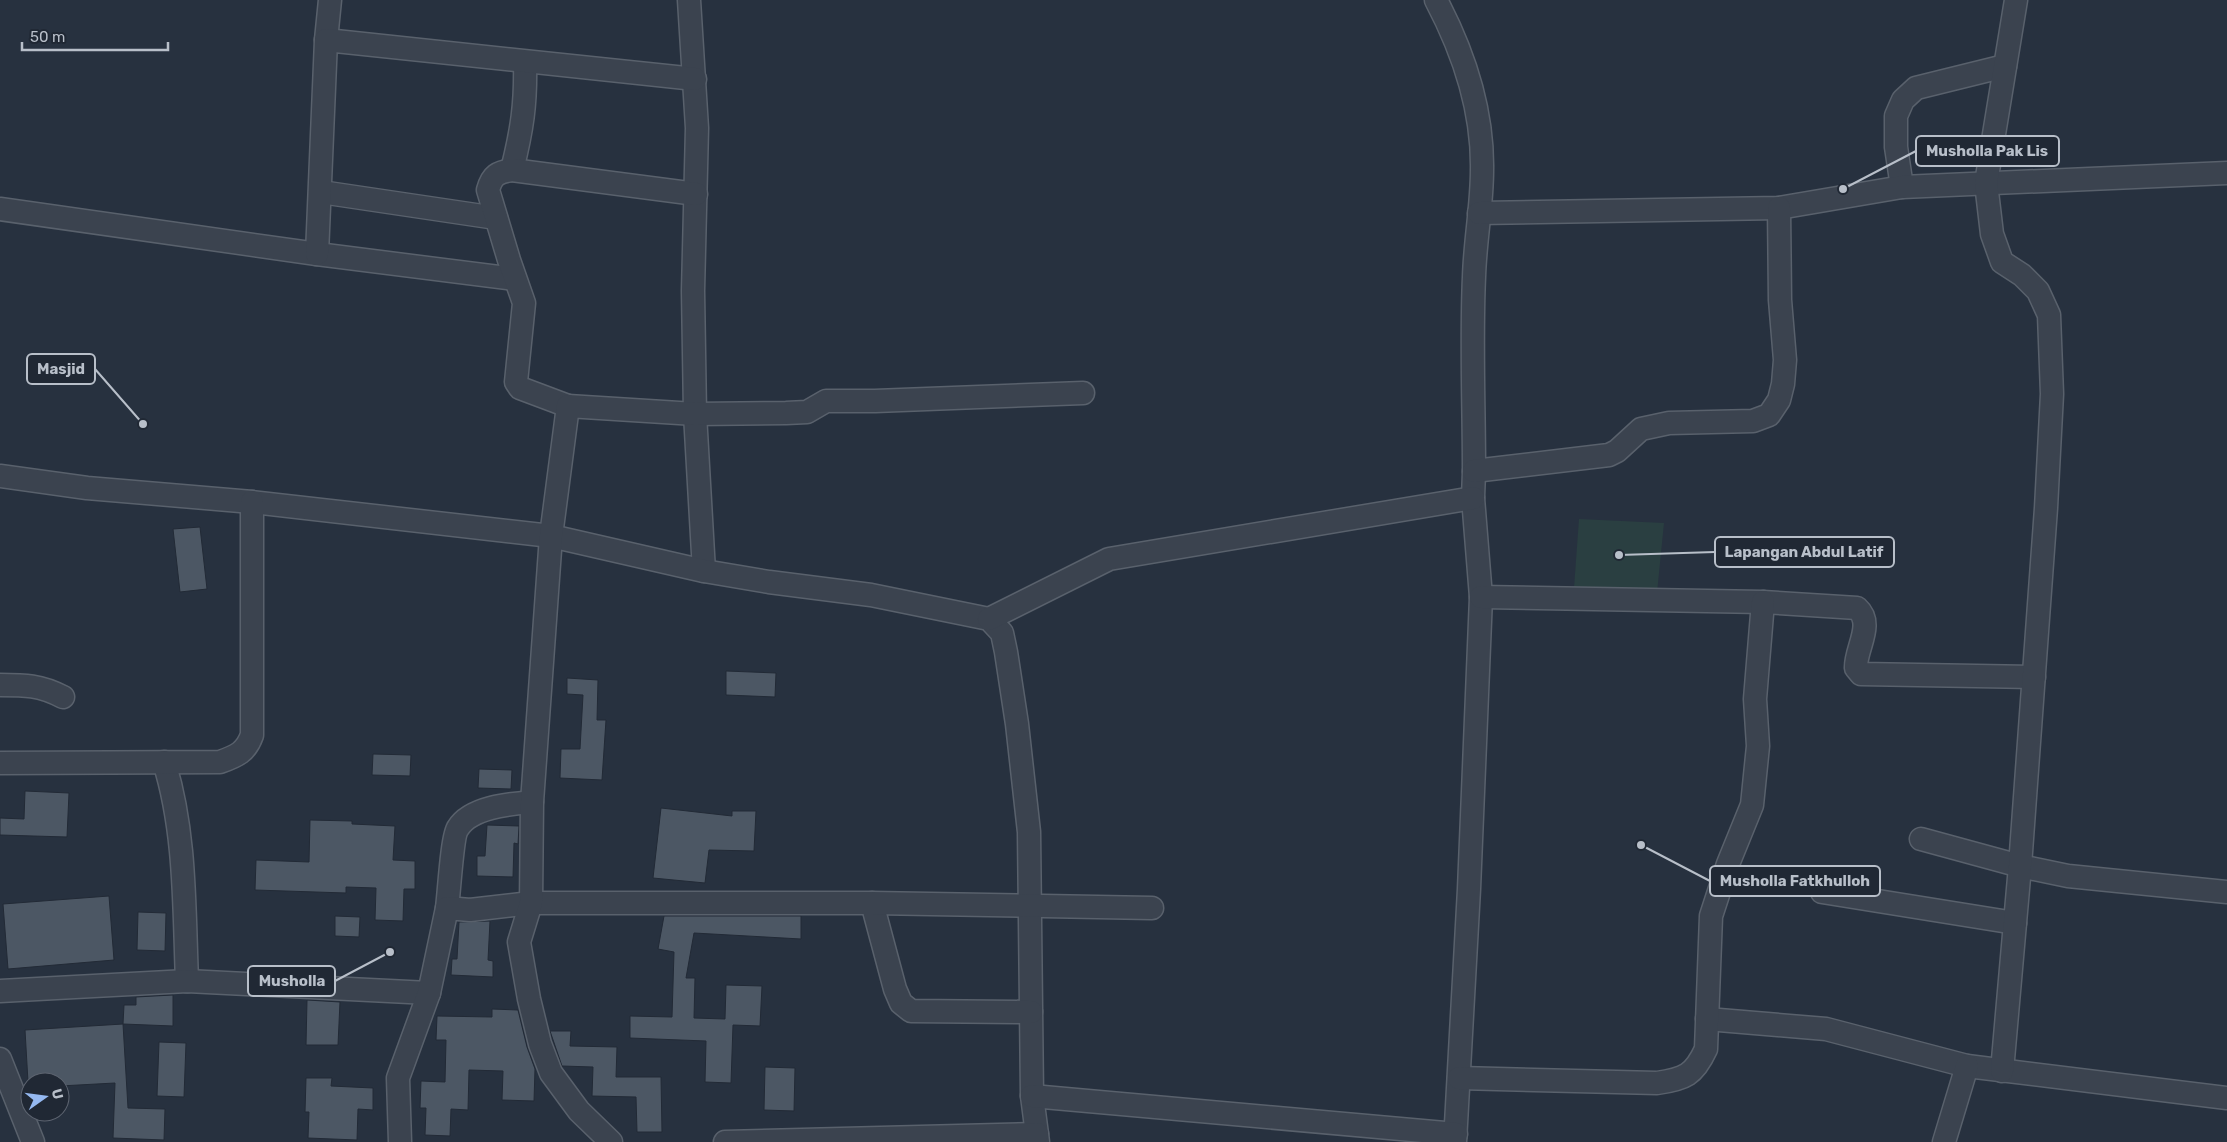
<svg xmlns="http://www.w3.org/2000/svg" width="2227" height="1142" font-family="Rubik,sans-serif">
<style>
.green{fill:#2a3f41}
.building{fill:#4c5764;stroke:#222a36}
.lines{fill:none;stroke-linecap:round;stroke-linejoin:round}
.minor-casing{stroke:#59616c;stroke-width:25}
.minor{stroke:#3b434f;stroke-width:22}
.leader{fill:none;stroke:#b8bfc9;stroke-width:2}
.callout-dot{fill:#b8bfc9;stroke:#202834;stroke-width:2}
.callout{fill:#202834;stroke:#b8bfc9;stroke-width:2}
.callout-label{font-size:15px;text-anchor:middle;font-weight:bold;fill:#b8bfc9}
</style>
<rect width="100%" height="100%" fill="#27313f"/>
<path class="green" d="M 1579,519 L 1664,523 L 1657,593 L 1574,588 Z"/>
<g class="building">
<path d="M 200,527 L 207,589 L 180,592 L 173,529 Z"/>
<path d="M 726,671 L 776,673 L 775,697 L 726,695 Z"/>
<path d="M 567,678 L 598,680 L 597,720 L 606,720 L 602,780 L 560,778 L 561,749 L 580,749 L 583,695 L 567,694 Z"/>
<path d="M 373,754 L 411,755 L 410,776 L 372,775 Z"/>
<path d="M 479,769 L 512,770 L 511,789 L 478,788 Z"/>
<path d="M 25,791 L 69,793 L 67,837 L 0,835 L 0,818 L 24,819 Z"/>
<path d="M 661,808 L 732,816 L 732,811 L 756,811 L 754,851 L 709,850 L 705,883 L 653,878 Z"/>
<path d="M 310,820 L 352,821 L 352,824 L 395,826 L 393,860 L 415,861 L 415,889 L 404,889 L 403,921 L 375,920 L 376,888 L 346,887 L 346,893 L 255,890 L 256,860 L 309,862 Z"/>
<path d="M 487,825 L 519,826 L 518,844 L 514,843 L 513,877 L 477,876 L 477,856 L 485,856 Z"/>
<path d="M 109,896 L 114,960 L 8,969 L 3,904 Z"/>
<path d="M 138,912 L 166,913 L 165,951 L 137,950 Z"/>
<path d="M 335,916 L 360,917 L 359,937 L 335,936 Z"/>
<path d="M 664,916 L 801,916 L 801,939 L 694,933 L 686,978 L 695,978 L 694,1018 L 725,1019 L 726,985 L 762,986 L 760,1026 L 733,1025 L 731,1083 L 705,1082 L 706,1041 L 630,1038 L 630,1016 L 672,1017 L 674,952 L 658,949 Z"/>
<path d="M 490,921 L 488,960 L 493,961 L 493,977 L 451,975 L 452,959 L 457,959 L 459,922 Z"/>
<path d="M 173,995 L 173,1026 L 123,1024 L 124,1005 L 136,1005 L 136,997 Z"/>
<path d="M 307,1000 L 340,1002 L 338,1045 L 306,1045 Z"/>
<path d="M 492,1009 L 518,1010 L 527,1047 L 535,1069 L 534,1101 L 502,1100 L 503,1071 L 469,1070 L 468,1110 L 451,1109 L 450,1136 L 425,1135 L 426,1108 L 420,1108 L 421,1081 L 445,1082 L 446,1040 L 436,1040 L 437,1016 L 492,1017 Z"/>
<path d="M 123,1024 L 128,1108 L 165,1109 L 164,1140 L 113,1138 L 115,1083 L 60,1086 L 60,1082 L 28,1082 L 25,1030 Z"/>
<path d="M 550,1031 L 571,1031 L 570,1046 L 617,1047 L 616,1077 L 661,1077 L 662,1132 L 637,1132 L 636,1097 L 592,1096 L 593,1067 L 562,1066 Z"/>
<path d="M 159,1042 L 186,1043 L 184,1097 L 157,1096 Z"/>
<path d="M 765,1067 L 795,1068 L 794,1111 L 764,1110 Z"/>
<path d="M 306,1078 L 332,1078 L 331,1086 L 373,1088 L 373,1110 L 358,1109 L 357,1140 L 308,1138 L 309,1112 L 305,1112 Z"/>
</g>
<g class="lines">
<g class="minor-casing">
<g id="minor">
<path d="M 689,0 L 697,128 L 693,291 L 695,414 L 704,571"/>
<path d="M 1436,0 C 1464,53 1483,110 1482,170 C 1482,206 1475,241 1474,277 C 1471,341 1474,406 1474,471 L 1473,498 L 1481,597 L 1469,889 L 1455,1142"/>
<path d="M 326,40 L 330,0"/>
<path d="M 512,170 C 522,130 526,104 525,62"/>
<path d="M 1902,187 L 1896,147 L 1896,116 L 1903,100 L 1916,88 L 2005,66"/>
<path d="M 321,192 L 496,218"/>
<path d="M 0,209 L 317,254 L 515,279"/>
<path d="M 1479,213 L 1779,208 L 1902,187 L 2227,173"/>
<path d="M 317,254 L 326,40 L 695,79"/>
<path d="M 568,406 L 520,388 L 516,382 L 524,303 L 509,260 L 488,190 C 492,175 498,172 512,170 L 696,194"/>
<path d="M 1474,471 L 1609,455 L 1617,451 L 1641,429 L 1669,423 L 1753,421 L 1769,415 L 1779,400 L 1783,384 L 1785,360 L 1780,300 L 1779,208"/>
<path d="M 0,476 L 87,488 L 252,502 L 551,536 L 704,571 L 769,582 L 871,595 L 989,619 L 1002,633 L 1006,652 L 1017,724 L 1029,832 L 1032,1096 L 1038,1142"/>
<path d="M 1481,597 L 1763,602 L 1857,608 C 1875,624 1855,649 1856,668 L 1861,674 L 2034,677"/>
<path d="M 989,619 L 1109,559 L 1473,498"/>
<path d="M 0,685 C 25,685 40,685 63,697"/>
<path d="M 164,762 C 186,832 184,909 187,981"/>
<path d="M 0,763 L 220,762 C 237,756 246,752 252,735 L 252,502"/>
<path d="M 1921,839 L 2020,866 L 2068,876 L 2227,892"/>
<path d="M 1822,892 L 2015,923"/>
<path d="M 872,903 L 895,989 L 901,1003 L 911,1011 L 1031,1012"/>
<path d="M 447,908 C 449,894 452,836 458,828 C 471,807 510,804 532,802"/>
<path d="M 0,991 L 187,981 L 429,993"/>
<path d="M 1707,1019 L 1826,1029 L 1967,1066 L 2227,1098"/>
<path d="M 0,1059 L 33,1142"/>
<path d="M 2002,1071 L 2020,866 L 2046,508 L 2052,394 L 2049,315 L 2038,291 L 2022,275 L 2002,262 L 1992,234 L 1986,183 L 2016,0"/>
<path d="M 1459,1078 L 1657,1083 C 1685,1079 1694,1075 1706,1049 L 1711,916 L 1728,864 L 1752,805 L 1758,746 L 1755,699 L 1763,602"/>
<path d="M 1032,1096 L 1456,1134"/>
<path d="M 400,1142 L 398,1078 L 429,993 L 447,908 L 470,910 L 531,903 L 872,903 L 1152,908"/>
<path d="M 611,1142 L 579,1111 L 551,1073 L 540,1044 L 529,999 L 519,942 L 531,903 L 532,802 L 551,536 L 568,406 L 695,414 L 786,413 L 807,412 L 826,401 L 875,401 L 1083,393"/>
<path d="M 725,1142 L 1037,1134"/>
<path d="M 1944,1142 L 1967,1066"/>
</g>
</g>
<use href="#minor" class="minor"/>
</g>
<path class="leader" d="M1843 189L1916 151M143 424L95 369M1619 555L1715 552M1641 845L1710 881M390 952L335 981"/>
<g class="callout-dot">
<circle cx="1843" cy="189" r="5"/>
<circle cx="143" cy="424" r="5"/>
<circle cx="1619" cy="555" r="5"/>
<circle cx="1641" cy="845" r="5"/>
<circle cx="390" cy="952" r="5"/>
</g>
<g class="callout">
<rect x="1916" y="136" width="143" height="30" rx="5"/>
<rect x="27" y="354" width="68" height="30" rx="5"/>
<rect x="1715" y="537" width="179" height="30" rx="5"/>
<rect x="1710" y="866" width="170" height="30" rx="5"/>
<rect x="248" y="966" width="87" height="30" rx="5"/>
</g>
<g class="callout-label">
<text x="1987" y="156">Musholla Pak Lis</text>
<text x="61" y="374">Masjid</text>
<text x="1804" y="557">Lapangan Abdul Latif</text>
<text x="1795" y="886">Musholla Fatkhulloh</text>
<text x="292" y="986">Musholla</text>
</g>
<g transform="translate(45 1097) rotate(76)"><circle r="24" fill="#202834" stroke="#5d6470"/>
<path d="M0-4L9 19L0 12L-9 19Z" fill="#95b9f1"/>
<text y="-8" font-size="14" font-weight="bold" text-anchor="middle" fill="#b8bfc9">U</text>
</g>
<path d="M22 42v8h146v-8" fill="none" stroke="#b8bfc9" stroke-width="2.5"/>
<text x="30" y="42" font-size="15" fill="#b8bfc9" stroke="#202834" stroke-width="4" paint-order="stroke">50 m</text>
</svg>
